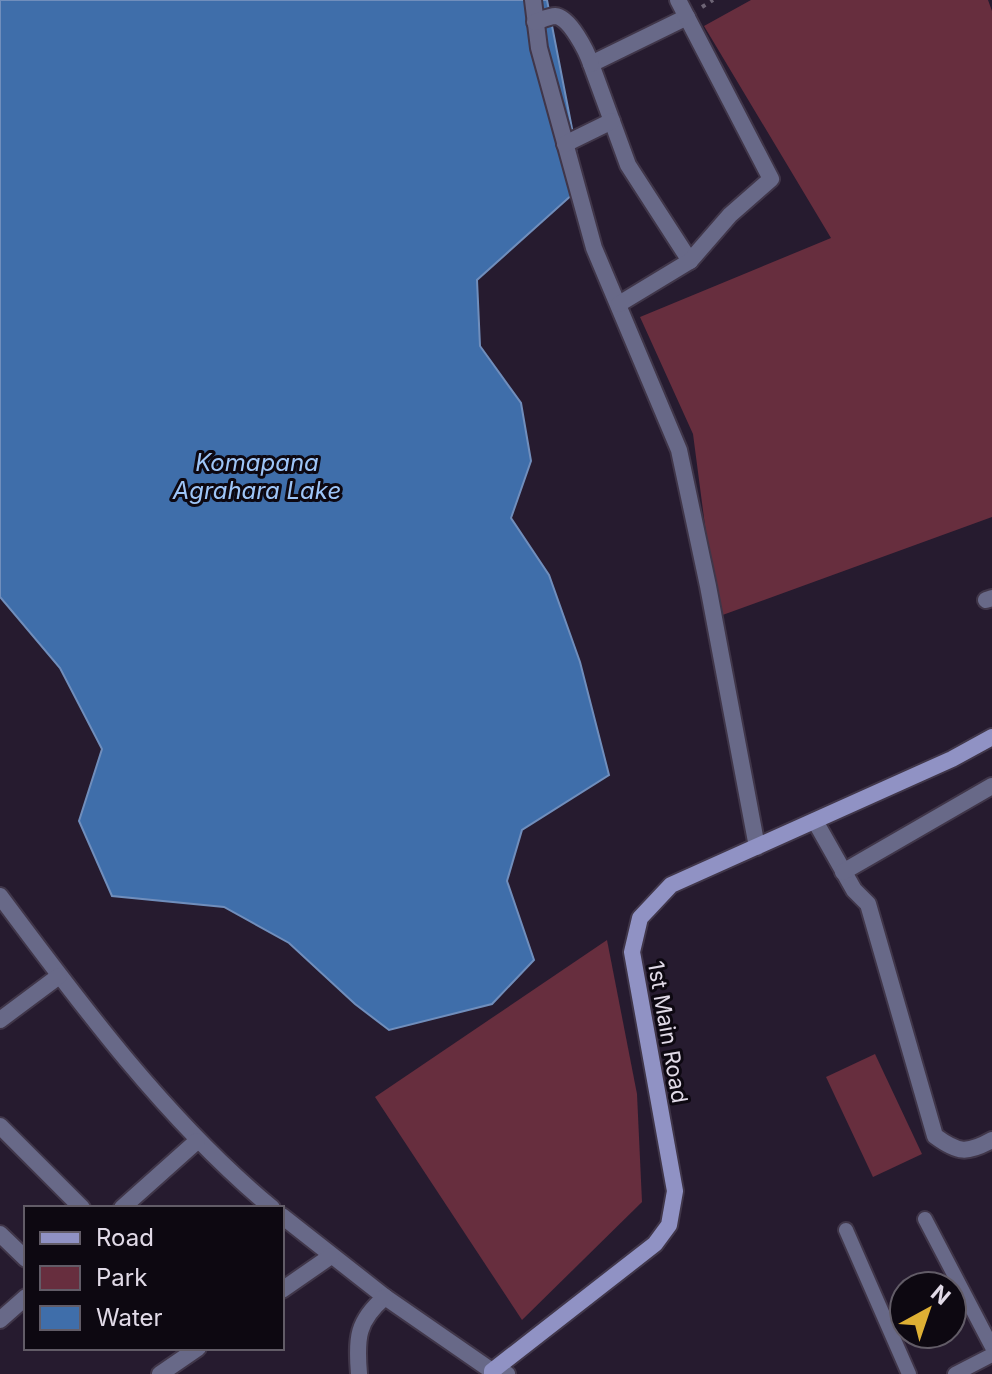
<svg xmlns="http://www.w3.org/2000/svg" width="992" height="1374" font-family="Inter,sans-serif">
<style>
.green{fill:#672e3e}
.water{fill:#3f6eaa;stroke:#708ebc;stroke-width:2}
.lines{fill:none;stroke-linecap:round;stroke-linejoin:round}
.lane-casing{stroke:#403649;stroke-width:18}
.street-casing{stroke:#403649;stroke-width:20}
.secondary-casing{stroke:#403649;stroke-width:20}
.path{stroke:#6d6475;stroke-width:4;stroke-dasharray:4 6;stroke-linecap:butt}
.lane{stroke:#686988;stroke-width:14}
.street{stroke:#686988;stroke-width:16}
.secondary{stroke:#9092c4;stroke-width:16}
.labels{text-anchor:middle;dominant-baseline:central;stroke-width:6;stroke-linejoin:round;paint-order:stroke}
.street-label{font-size:22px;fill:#e1dae7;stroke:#0d0811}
.water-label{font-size:24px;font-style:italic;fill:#9ec5f7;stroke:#0d0811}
</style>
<rect width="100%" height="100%" fill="#261b2f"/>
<g class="green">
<path d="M 751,0 L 988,0 L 992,11 L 992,517 L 717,617 L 693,434 L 640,317 L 831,238 L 704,26 Z"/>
<path d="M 607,940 L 637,1094 L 642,1202 L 522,1320 L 375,1097 Z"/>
<path d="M 875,1054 L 922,1154 L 873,1177 L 826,1077 Z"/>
</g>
<path class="water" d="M 0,0 L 547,0 L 583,185 L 477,280 L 480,346 L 521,403 L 531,461 L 511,518 L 549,575 L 580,662 L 609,775 L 522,830 L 507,881 L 534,960 L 492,1004 L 389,1030 L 355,1004 L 289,943 L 224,907 L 112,896 L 79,821 L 102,749 L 60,668 L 0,597 Z"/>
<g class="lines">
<g class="lane-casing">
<g id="lane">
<path d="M 925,1219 L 992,1347"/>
<path d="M 846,1230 L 909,1374"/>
<path d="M 955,1374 L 992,1355"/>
</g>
</g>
<g class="street-casing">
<g id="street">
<path d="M 533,0 L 539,48 L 594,248 L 679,450 L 708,586 L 757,847"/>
<path d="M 687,17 L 591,64 L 628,165 L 690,261"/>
<path d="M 535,22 C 541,20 550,16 555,16 C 570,17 587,52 591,64"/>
<path d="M 565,144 L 612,121"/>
<path d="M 619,304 L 690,261 L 730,215 L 771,179 L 678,0"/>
<path d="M 986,600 L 992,598"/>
<path d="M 815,821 L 854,890 L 868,904 L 935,1136 C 958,1153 967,1154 992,1140"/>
<path d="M 843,872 L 992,786"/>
<path d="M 0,896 C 81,1005 168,1122 272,1208"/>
<path d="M 0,1020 L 59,976"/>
<path d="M 0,1126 L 82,1208"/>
<path d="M 122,1208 L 197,1141"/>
<path d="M 282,1216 L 385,1297 L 492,1371 L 507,1374"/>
<path d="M 0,1234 L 26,1259"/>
<path d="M 282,1290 L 331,1256"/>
<path d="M 0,1320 L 26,1297"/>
<path d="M 160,1374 L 198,1348"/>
<path d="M 359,1374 C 356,1338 357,1321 385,1297"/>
</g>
</g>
<g class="secondary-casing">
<path id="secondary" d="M 492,1374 L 492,1371 L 655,1244 L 669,1225 L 675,1191 L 632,952 L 640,918 L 671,885 L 952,759 L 992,737"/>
</g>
<path class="path" d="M 702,7 L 713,0"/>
<use href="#lane" class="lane"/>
<use href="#street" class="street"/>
<use href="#secondary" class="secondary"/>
</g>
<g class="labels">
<g class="street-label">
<text transform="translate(668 1032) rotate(80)">1st Main Road</text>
</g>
<g class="water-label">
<text x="257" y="462">Komapana<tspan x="257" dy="28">Agrahara Lake</tspan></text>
</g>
</g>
<rect x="24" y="1206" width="260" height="144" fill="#0d0811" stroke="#625c67" stroke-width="2"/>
<rect x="40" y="1232" width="40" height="12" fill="#9092c4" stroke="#625c67" stroke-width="2"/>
<text x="96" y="1246" font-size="24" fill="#e1dae7">Road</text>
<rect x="40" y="1266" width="40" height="24" fill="#672e3e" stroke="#625c67" stroke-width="2"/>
<text x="96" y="1286" font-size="24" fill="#e1dae7">Park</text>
<rect x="40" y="1306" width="40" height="24" fill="#3f6eaa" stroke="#625c67" stroke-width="2"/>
<text x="96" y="1326" font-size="24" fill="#e1dae7">Water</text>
<g transform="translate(928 1310) rotate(40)"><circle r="38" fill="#0d0811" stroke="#625c67" stroke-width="2"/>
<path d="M0-6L14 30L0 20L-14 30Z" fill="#dfb034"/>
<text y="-12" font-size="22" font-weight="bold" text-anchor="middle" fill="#e1dae7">N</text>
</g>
</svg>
